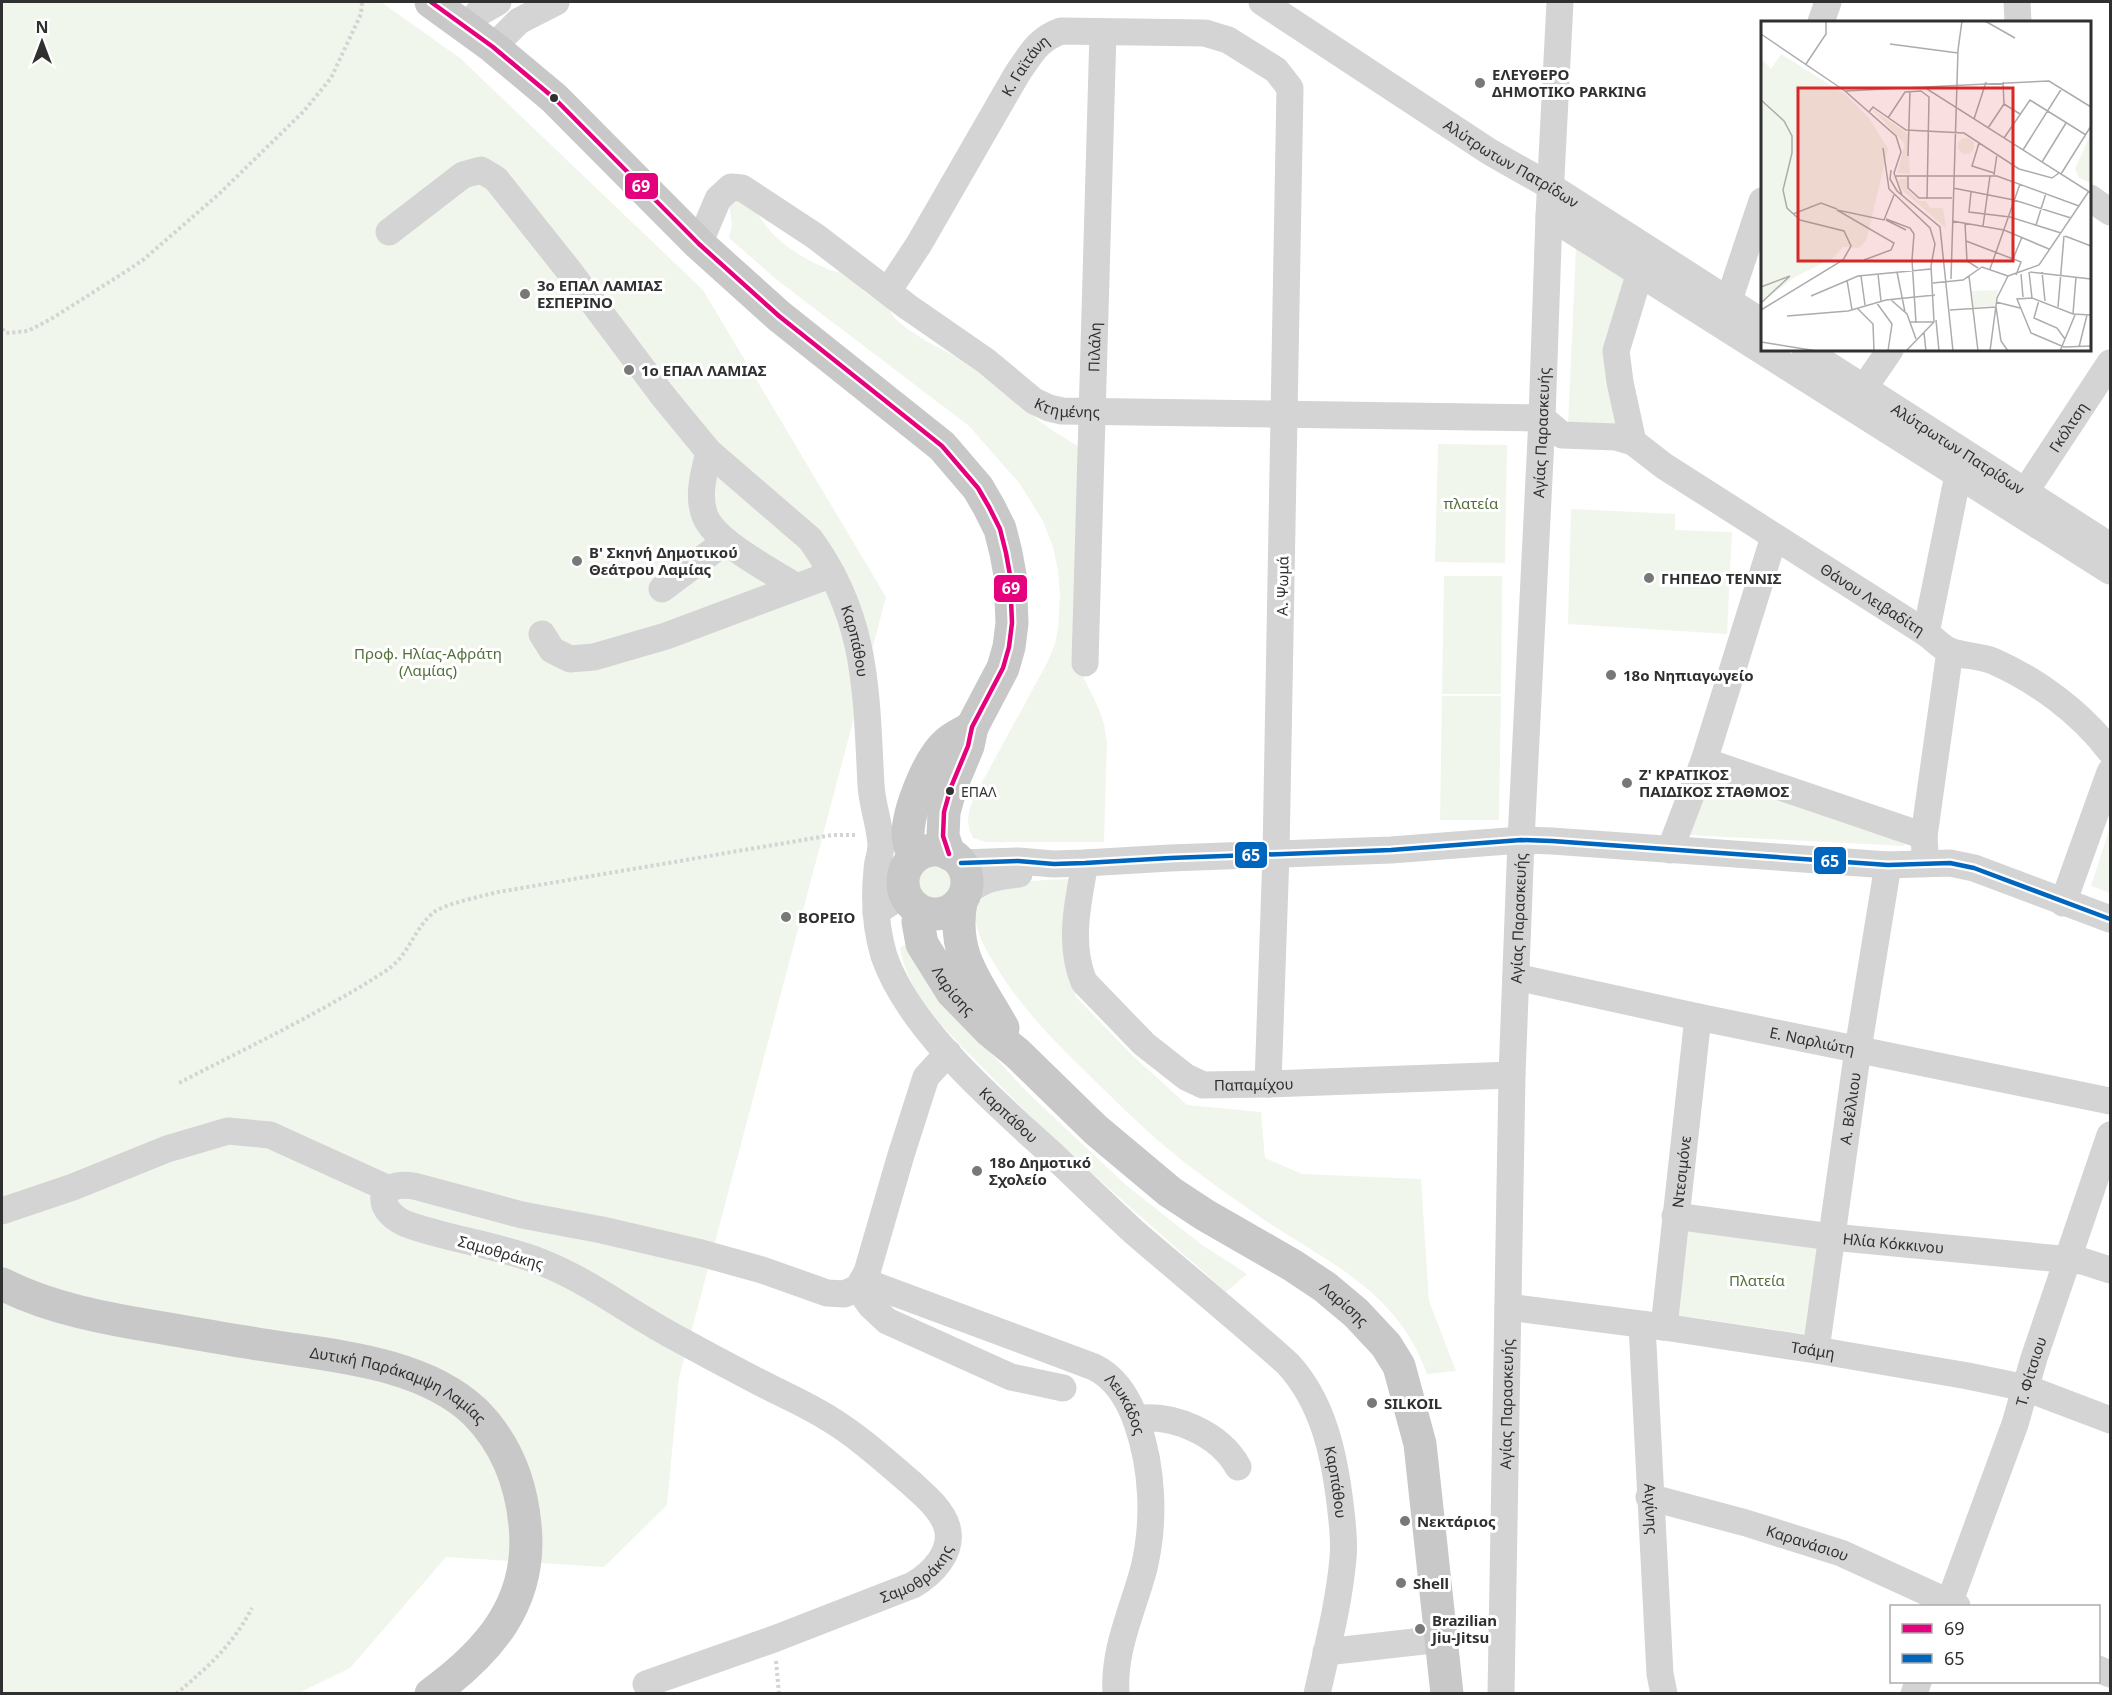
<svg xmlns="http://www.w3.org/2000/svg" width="2112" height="1695" font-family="'Noto Sans',sans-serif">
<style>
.green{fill:#f1f6ec}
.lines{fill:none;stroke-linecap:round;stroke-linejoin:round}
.path{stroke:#d4d4d4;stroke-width:4;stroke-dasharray:3 3;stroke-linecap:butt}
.minor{stroke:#d4d4d4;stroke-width:27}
.major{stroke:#c8c8c8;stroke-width:33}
.bus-1-casing{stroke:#fff;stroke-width:9}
.bus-2-casing{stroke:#fff;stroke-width:9}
.bus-1{stroke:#e5007d;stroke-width:4.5}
.bus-2{stroke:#0065bd;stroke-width:4.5}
.poi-dot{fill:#787878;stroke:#fff;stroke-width:2}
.bus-dot{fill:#303030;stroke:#fff;stroke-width:2}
.labels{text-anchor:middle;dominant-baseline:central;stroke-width:6;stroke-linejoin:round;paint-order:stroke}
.bus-label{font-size:14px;fill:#303030;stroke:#fff;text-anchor:start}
.street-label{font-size:15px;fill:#303030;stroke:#fff}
.poi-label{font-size:15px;font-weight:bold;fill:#303030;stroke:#fff;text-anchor:start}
.park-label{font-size:15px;fill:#526f3a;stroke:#fff}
.inset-road{fill:none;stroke:#acacac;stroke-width:1.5}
.view{fill:#d62828;fill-opacity:0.15;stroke:#d62828;stroke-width:3}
.inset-edge{fill:none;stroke:#303030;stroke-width:3}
.line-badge{stroke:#fff;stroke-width:2}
.badge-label{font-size:16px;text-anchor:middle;font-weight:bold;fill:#fff}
</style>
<rect width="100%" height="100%" fill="#fff"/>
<g class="green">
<path d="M 2,2 L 381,2 L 460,58 L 703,290 L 886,597 L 679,1378 L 667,1505 L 604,1567 L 446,1557 L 350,1668 L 299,1693 L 2,1694 Z"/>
<path d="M 735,197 L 751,199 C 763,234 797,257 830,270 C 838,273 848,273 855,279 C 860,283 862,290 866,293 C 873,299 883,300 889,308 C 893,312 890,311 893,316 C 898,322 907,329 914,333 C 930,345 949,352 966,362 C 992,378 1014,400 1037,419 C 1050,430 1066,438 1079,447 L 1081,672 L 1098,707 L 1104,724 L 1107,742 L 1104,842 L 986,842 L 973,838 C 965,823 968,812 974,797 L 1047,663 L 1055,644 L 1058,628 L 1060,594 L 1058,570 L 1053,547 L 1043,521 L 1020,484 L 969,426 L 777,280 L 729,238 L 732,225 L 729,204 Z"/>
<path d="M 1576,247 L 1632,278 L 1619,431 L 1568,426 Z"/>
<path d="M 1438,444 L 1507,445 L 1505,563 L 1435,562 Z"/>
<path d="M 1571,509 L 1675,514 L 1675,530 L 1732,532 L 1727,634 L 1568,624 Z"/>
<path d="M 1444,576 L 1502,576 L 1501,694 L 1442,694 Z"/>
<path d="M 1442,696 L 1501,696 L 1499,820 L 1440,820 Z"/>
<path d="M 1718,772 L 1908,836 L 1904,846 L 1690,835 L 1685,830 L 1702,779 Z"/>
<path d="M 2110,827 L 2110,893 L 2091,886 Z"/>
<path d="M 930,858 L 937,858 L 958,875 L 959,883 L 949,901 L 935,906 L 921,903 L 910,885 C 910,872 917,862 930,858 Z"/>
<path d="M 1073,879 L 1067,941 L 1076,997 L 1133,1056 L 1187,1105 L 1261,1112 L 1265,1158 L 1302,1174 L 1421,1179 L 1429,1301 L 1456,1371 L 1427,1374 C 1414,1338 1394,1311 1365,1287 C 1333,1260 1297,1242 1263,1219 C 1221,1190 1178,1160 1141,1125 C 1125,1111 1111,1096 1095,1081 C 1052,1039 1018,1006 988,953 C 978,935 965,907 989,893 C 1011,879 1048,880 1073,879 Z"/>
<path d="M 906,944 L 955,1014 L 1026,1091 L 1126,1185 L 1202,1245 L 1247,1274 L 1226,1292 C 1145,1219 1061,1150 985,1070 C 952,1036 908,998 900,948 Z"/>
<path d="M 1683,1222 L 1823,1241 L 1811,1335 L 1670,1314 Z"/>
</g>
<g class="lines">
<g class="path">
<path d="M 2,329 L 6,333 L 28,331 L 51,319 L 125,272 L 143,260 L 219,194 L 304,111 L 331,78 L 361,14 L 362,2"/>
<path d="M 179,1083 C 248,1047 319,1014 384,972 C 409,957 412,931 433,913 C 443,904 483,896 498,892 L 832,835 L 857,835"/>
<path d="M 776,1661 L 779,1694"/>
<path d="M 176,1694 C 209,1666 232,1646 252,1608"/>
</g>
<g class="minor">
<path id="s1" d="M 1262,2 L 1490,152 L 1550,186 L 1762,322"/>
<path d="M 2017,2 L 2018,22"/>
<path d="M 1821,22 L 1828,2"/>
<path d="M 466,27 L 477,14 L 498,2"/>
<path d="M 493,47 L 519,21 L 556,2"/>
<path d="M 2090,198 L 2110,212"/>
<path d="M 1549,216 L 2110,571"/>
<path id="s2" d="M 389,232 L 463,175 L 481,170 L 496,179 L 570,272 L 663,396 L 709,452 L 810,539 C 868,618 866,693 871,785 C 872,805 880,825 881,845 C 881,854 877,862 877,870 C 874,898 876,929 884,956 C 909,1029 997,1104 1053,1155 C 1080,1181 1107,1207 1134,1232 C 1185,1276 1238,1319 1288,1364 C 1323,1402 1334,1454 1340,1503 C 1342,1521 1345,1540 1343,1558 C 1339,1604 1327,1649 1317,1694"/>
<path id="s3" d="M 699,244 L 718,199 L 731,187 L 742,188 L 815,236 L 908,307 L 986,361 L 1034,401 L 1049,408 L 1062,411 L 1542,418 L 1562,435 L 1616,437 L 1633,442 L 1664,466 L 1926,633 C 1934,639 1943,649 1952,652 C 1965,656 1980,656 1993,661 C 2038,681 2080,712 2110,751"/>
<path id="s4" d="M 888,291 L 919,244 L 1017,74 C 1031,54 1037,40 1061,31 L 1205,33 L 1228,40 L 1276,70 L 1290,88 L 1276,854 L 1268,1084"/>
<path d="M 1729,300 L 1762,201"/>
<path id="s5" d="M 1805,350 L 2110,546"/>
<path d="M 1864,388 L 1890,350"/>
<path d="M 1633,442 L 1620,382 L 1616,351 L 1640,272"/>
<path d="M 709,452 C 704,473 697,495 705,516 C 715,542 773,572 797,587"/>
<path id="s6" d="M 2025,492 L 2110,363"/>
<path d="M 1774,537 L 1704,761 L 1924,836"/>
<path d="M 662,589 L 726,541"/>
<path d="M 1926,633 L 1958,475"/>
<path d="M 542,634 L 552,650 L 570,659 L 594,657 L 666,636 L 832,574"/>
<path id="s7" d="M 1085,663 L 1103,32"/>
<path d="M 1670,850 L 1704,761"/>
<path d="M 1925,852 L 1924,836 L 1950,651"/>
<path d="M 961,863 L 1018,861 L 1054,864 L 1085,863 L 1170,858 L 1391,850 L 1521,840 L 1552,841 L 1888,865 L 1950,863 L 1974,868 L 2110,919"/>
<path id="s8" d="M 1085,863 C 1078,902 1068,944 1084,982 L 1144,1044 L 1186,1077 L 1203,1085 L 1268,1084 L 1512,1075"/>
<path d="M 965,893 C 986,878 994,877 1019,874"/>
<path d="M 2063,903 L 2110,772"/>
<path d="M 876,912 L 904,894"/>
<path id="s9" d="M 1516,977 L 1698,1017 L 2110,1101"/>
<path d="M 2,1211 L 73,1187 L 167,1149 L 228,1131 L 270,1135 L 389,1189"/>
<path id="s10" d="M 1675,1216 L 1832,1237 L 2082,1261 L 2110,1270"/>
<path id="s11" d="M 863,1281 L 1094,1367 C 1117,1378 1129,1400 1137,1423 C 1153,1469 1155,1522 1144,1568 C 1133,1610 1113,1649 1116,1694"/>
<path d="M 858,1288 L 871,1306 L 887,1321 L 1011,1377 L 1063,1388"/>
<path id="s12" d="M 1508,1307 L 1664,1327 L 1816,1350 L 1968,1376 L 2026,1388 L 2110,1420"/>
<path id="s13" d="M 1642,1325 L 1660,1674 L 1664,1694"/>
<path id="s14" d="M 1664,1327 L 1698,1017"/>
<path id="s15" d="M 1816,1350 L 1858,1049 L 1888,865"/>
<path d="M 1136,1419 C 1173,1413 1220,1434 1238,1467"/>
<path id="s16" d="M 1649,1497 L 1746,1523 L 1841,1553 L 1957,1606"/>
<path id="s17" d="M 1948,1606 L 2015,1424 L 2034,1358 L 2110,1135"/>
<path d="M 1326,1652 L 1441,1639"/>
<path d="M 2098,1669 L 2110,1674"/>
<path id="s18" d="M 646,1684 L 774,1639 L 913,1585 C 932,1574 954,1552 947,1527 C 942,1509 923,1494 910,1482 C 883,1459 858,1436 828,1418 C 806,1404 782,1394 759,1382 C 730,1367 700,1351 671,1335 C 627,1311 587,1280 541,1262 C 498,1245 452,1240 409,1225 C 376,1213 373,1180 414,1186 L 522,1215 L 602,1230 L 701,1253 L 762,1270 L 827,1293 L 844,1294 L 858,1288 L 867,1272 L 901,1155 L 926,1077 L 948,1053"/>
<path id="s19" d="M 1501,1694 L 1512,1075 L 1521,840 L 1542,418 L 1549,216 L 1560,2"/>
<path d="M 1914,1694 L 1918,1682"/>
</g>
<g class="major">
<path d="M 431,2 L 493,47 L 554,98 L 699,244 L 779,316 L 942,446 L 978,488 L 989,507 L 1000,529 L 1006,553 L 1010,575 L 1012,623 L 1009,647 L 1003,668 L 972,727 L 968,746 L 951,787 L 944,812 L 943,836 L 949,854"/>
<circle cx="935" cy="882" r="32"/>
<path d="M 913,858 C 912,851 908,842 908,835 C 908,810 929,757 948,742 C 955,736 965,732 972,727"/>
<path d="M 961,902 C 951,956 979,984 1003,1028"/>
<path id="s20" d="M 920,911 L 918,922 L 922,944 L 952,992 L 990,1031 L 1017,1053 L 1096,1130 L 1170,1192 L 1205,1215 L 1292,1265 L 1325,1287 L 1356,1313 L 1386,1345 L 1399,1366 L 1420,1444 L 1447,1694"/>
<path id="s21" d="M 2,1284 C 51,1309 108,1319 163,1328 C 203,1335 243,1342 284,1348 C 346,1357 427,1366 475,1412 C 506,1443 521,1482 525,1525 C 533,1602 489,1652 431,1694"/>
</g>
<g class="bus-1-casing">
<path id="bus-1" d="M 431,2 L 493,47 L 554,98 L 699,244 L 779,316 L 942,446 L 978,488 L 989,507 L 1000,529 L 1006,553 L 1010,575 L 1012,623 L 1009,647 L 1003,668 L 972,727 L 968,746 L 951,787 L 944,812 L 943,836 L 949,854"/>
</g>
<g class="bus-2-casing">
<path id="bus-2" d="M 961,863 L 1018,861 L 1054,864 L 1085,863 L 1170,858 L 1391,850 L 1521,840 L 1552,841 L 1888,865 L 1950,863 L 1974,868 L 2110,919"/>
</g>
<use href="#bus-1" class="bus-1"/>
<use href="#bus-2" class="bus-2"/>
</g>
<g class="poi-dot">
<circle cx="1480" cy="83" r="6"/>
<circle cx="525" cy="294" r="6"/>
<circle cx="629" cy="370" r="6"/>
<circle cx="577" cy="561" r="6"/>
<circle cx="1649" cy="578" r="6"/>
<circle cx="1611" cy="675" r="6"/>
<circle cx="1627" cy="783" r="6"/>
<circle cx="786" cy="917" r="6"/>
<circle cx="977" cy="1171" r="6"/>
<circle cx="1372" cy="1403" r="6"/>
<circle cx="1405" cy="1521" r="6"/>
<circle cx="1401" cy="1583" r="6"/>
<circle cx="1420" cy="1629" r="6"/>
</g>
<g class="bus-dot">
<circle cx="554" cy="98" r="5"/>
<circle cx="950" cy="791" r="5"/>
</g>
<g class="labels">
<g class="bus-label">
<text x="961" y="791">ΕΠΑΛ</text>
</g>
<g class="street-label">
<text stroke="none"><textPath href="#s4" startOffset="264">Κ. Γαϊτάνη</textPath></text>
<text stroke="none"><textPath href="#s1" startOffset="297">Αλύτρωτων Πατρίδων</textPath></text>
<text stroke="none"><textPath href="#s7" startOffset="316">Πιλάλη</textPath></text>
<text stroke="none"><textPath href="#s3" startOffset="474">Κτημένης</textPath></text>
<text stroke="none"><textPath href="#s6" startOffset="78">Γκόλτση</textPath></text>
<text stroke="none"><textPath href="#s19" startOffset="1262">Αγίας Παρασκευής</textPath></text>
<text stroke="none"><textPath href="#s5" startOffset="182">Αλύτρωτων Πατρίδων</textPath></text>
<text transform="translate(1282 586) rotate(-89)">Α. Ψωμά</text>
<text stroke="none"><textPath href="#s3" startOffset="1334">Θάνου Λειβαδίτη</textPath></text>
<text stroke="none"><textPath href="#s2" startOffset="722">Καρπάθου</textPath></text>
<text stroke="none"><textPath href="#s19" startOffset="776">Αγίας Παρασκευής</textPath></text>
<text stroke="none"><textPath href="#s20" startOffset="90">Λαρίσης</textPath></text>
<text stroke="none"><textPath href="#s9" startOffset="303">Ε. Ναρλιώτη</textPath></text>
<text stroke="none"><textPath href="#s8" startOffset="330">Παπαμίχου</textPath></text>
<text stroke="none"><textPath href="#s15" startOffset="244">Α. Βέλλιου</textPath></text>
<text stroke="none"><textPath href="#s2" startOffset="1244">Καρπάθου</textPath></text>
<text stroke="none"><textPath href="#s14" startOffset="156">Ντεσιμόνε</textPath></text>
<text stroke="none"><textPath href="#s10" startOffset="220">Ηλία Κόκκινου</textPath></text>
<text transform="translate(501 1252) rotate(16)">Σαμοθράκης</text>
<text stroke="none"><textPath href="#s20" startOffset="594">Λαρίσης</textPath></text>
<text stroke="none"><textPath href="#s12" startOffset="308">Τσάμη</textPath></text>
<text stroke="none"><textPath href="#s17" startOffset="249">Τ. Φίτσιου</textPath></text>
<text stroke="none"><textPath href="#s21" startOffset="412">Δυτική Παράκαμψη Λαμίας</textPath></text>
<text stroke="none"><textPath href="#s19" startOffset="290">Αγίας Παρασκευής</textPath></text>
<text stroke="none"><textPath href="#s11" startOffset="297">Λευκάδος</textPath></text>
<text stroke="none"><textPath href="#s2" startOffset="1748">Καρπάθου</textPath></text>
<text stroke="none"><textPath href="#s13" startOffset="184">Αιγίνης</textPath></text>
<text stroke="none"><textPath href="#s16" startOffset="165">Καρανάσιου</textPath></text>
<text stroke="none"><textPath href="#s18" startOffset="294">Σαμοθράκης</textPath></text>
</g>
<g class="poi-label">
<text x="1492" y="74">ΕΛΕΥΘΕΡΟ<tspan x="1492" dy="17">ΔΗΜΟΤΙΚΟ PARKING</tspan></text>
<text x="537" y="285">3ο ΕΠΑΛ ΛΑΜΙΑΣ<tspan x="537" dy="17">ΕΣΠΕΡΙΝΟ</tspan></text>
<text x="641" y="370">1ο ΕΠΑΛ ΛΑΜΙΑΣ</text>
<text x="589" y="552">Β' Σκηνή Δημοτικού<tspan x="589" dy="17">Θεάτρου Λαμίας</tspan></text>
<text x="1661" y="578">ΓΗΠΕΔΟ ΤΕΝΝΙΣ</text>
<text x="1623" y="675">18ο Νηπιαγωγείο</text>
<text x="1639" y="774">Ζ' ΚΡΑΤΙΚΟΣ<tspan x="1639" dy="17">ΠΑΙΔΙΚΟΣ ΣΤΑΘΜΟΣ</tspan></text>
<text x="798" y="917">ΒΟΡΕΙΟ</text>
<text x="989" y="1162">18ο Δημοτικό<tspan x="989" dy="17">Σχολείο</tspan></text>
<text x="1384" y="1403">SILKOIL</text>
<text x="1417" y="1521">Νεκτάριος</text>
<text x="1413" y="1583">Shell</text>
<text x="1432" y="1620">Brazilian<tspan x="1432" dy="17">Jiu-Jitsu</tspan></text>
</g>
<g class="park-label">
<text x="1471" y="503">πλατεία</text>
<text x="428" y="653">Προφ. Ηλίας-Αφράτη<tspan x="428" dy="17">(Λαμίας)</tspan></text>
<text x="1757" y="1280">Πλατεία</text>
</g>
</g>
<g transform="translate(1761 21)">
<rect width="330" height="330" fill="#fff"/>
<path d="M 20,33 L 84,73 L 108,97 L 127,128 L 105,220 L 98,227 L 82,226 L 72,237 L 34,256 L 0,282 L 0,37 L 10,48 ZM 111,88 L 147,113 L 149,153 L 136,152 L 144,123 ZM 330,112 L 330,162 L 329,162 L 318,157 L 314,148 ZM197 125a8 8 0 1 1 16 0a8 8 0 1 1-16 0ZM 146,157 L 147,169 L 158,180 L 165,180 L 169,187 L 182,187 L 185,207 L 141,169 L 137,159 ZM 237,269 L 233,285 L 212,286 L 211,270 Z" fill="#f1f6ec"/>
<path class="inset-road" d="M 224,0 L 254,17M 0,13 L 84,70 L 135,115 L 140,131 L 133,152 L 141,174M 129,23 L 197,32M 45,43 L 65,13 L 65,0M 163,66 L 288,60 L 330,86M 84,70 L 163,66 L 330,172M 0,79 L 23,100 L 31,115 L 31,132 L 22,169 L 26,187 L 39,199 L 83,210 L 90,225 L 82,239 L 0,289M 243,83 L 259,93M 108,91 L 112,86 L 145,109 L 203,112 L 258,148 L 291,157 L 298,152M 127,97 L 144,71 L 160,70 L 168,76 L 166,178M 213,98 L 225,61M 227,107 L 243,83 L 242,61M 243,117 L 269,79 L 325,114M 218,122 L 211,145 L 233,152M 122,127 L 128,168 L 169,207 L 174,223 L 170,245 L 173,301 L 145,330M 262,129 L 301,67M 147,135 L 149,70M 281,141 L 305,102M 130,149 L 129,158 L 136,170 L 179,206 L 192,330M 300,153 L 330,105M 233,154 L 236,133M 135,155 L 236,155 L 318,185M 147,155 L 147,167 L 158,177 L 191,177M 192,167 L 253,179 L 310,197M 210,171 L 208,191 L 249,196 L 300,212M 32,193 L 60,182 L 76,188M 125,198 L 149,207 L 153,213 L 151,239 L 155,302M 125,199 L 145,209M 191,200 L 243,209 L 288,228M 204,202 L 206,240 L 217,247M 275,204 L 285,172M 222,205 L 229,155M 304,215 L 330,225M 205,220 L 260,241 L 255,254M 252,238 L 261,216M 103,239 L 130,229 L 133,222 L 76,189 L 123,199 L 133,174M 229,248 L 259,163M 136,251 L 144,291M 268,251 L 271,277M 269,251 L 330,258M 281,251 L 284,280M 117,253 L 120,280M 260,253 L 262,276M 100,255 L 104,284M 208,255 L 217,330M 247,255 L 278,244 L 328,170M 190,258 L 197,29 L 201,0M 86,259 L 91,289M 172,262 L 202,259 L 221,246 L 247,255M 0,266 L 29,255 L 0,282M 50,275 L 97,255 L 170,248M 129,278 L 146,293 L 155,318M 278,279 L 273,297 L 296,307 L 304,318M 115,281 L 131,303 L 127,330M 235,281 L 259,287M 297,286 L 303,215M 96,287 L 112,303 L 113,330M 189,289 L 235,286 L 240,320 L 247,330M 312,293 L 315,256M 330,294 L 312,293 L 271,277 L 256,278 L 270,312 L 303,326 L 330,325M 26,295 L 87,290 L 125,279 L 174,274M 175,299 L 178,330M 149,301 L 172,301M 163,312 L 165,330M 0,321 L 56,330M 318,326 L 326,294M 229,330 L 236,277 L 247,255M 299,330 L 314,294"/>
<path class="view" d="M 37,67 L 252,67 L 252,240 L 37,240 Z"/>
<rect width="330" height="330" class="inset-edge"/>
</g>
<g class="line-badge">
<rect x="624" y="172" width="35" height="28" rx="6" fill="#e5007d"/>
<rect x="993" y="574" width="35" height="29" rx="6" fill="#e5007d"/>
<rect x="1234" y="841" width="34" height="28" rx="6" fill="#0065bd"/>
<rect x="1813" y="846" width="34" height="29" rx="6" fill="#0065bd"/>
</g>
<g class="badge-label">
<text x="641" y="192">69</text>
<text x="1011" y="594">69</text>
<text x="1251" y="861">65</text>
<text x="1830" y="867">65</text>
</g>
<rect width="2112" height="1695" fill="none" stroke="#303030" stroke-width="6"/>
<rect x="1890" y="1605" width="210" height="78" fill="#ffffff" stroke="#acacac" stroke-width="1.5"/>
<rect x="1902" y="1624" width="30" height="9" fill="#e5007d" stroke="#acacac" stroke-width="1.5"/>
<text x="1944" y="1635" font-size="18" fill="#303030">69</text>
<rect x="1902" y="1654" width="30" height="9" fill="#0065bd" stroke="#acacac" stroke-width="1.5"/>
<text x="1944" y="1665" font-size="18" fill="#303030">65</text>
<g transform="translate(42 42)" stroke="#ffffff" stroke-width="4.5" paint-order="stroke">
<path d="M0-4.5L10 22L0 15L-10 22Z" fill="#303030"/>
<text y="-9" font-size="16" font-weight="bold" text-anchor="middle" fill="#303030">N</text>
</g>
</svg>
